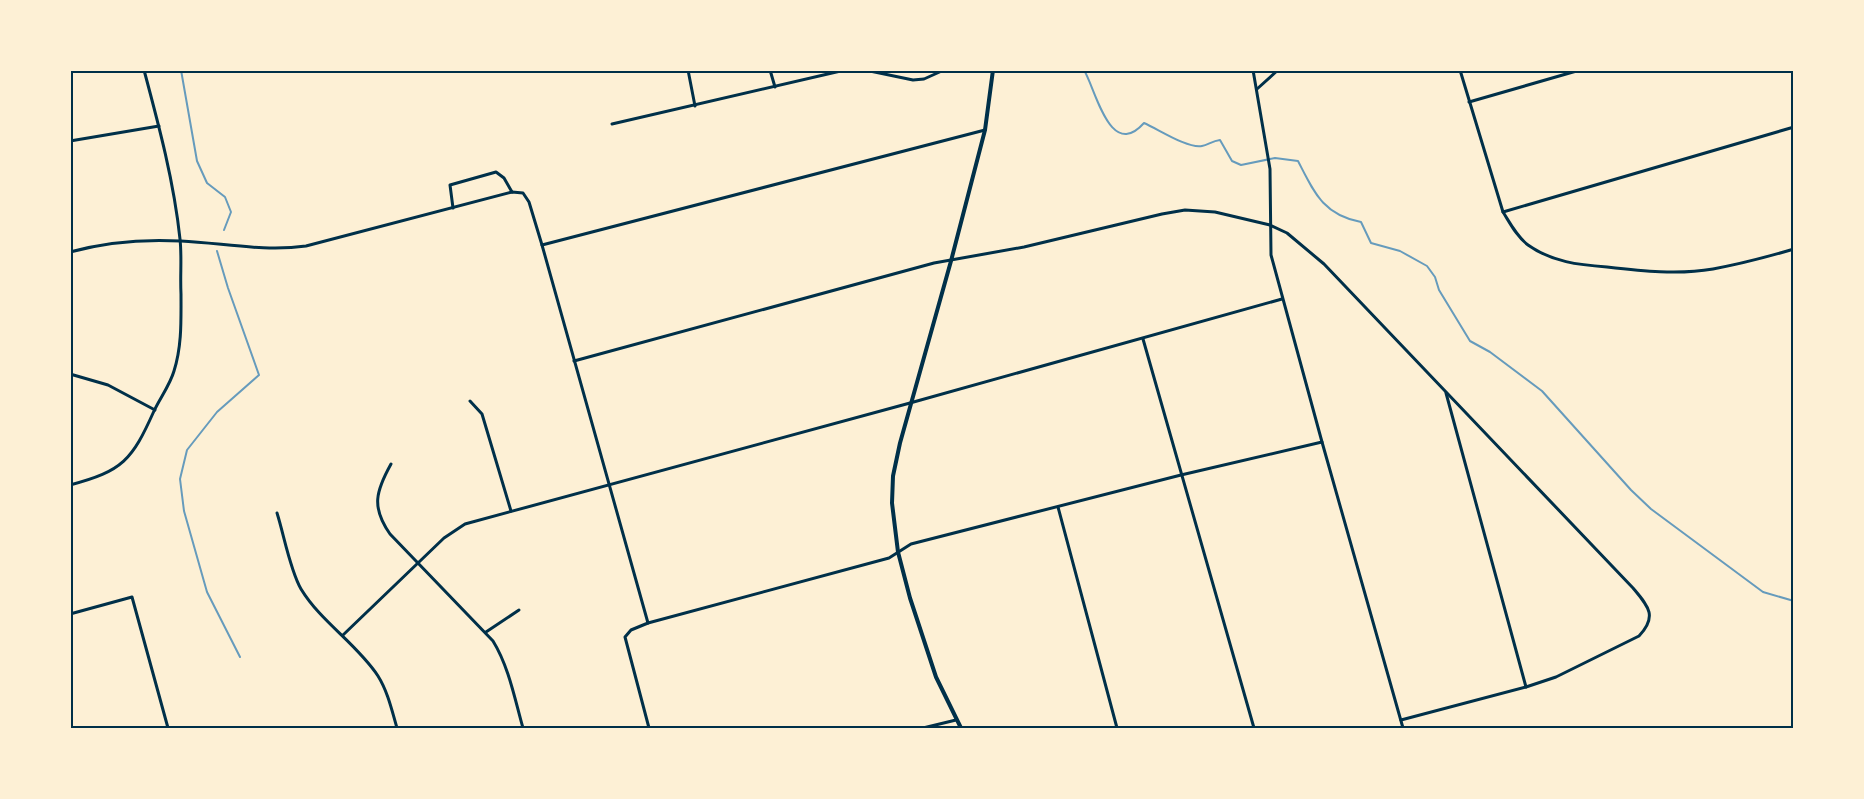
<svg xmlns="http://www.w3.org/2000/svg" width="1864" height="799" font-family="'PT Sans',sans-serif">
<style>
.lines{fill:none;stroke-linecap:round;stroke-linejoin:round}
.stream{stroke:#669bbc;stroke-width:2}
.minor{stroke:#003049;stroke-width:3}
.tertiary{stroke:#003049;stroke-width:4}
.neatline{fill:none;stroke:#003049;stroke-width:2}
</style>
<rect width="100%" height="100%" fill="#fdf0d5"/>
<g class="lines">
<g class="stream">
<path d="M 181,70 L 197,161 L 207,183 L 225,197 L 231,212 L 224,230"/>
<path d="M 1084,70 C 1096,90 1110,161 1144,123 C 1158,129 1188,149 1202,146 C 1208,145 1212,141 1220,140 L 1232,161 L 1241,165 L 1275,158 L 1298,161 C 1314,192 1323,215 1361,222 L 1371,243 L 1400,251 L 1427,266 L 1435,277 L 1439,290 L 1470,341 L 1490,352 L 1542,391 L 1631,490 L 1651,509 L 1763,592 L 1794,601"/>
<path d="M 217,251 L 228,288 L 259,375 L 217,412 L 187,450 L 180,479 L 184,511 L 207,592 L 240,657"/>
</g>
<g class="minor">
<path d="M 688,70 L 695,106"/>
<path d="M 770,70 L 775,87"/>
<path d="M 865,70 L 913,80 L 924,79 L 944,70"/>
<path d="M 1253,70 L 1270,169 L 1271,255 L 1322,442 L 1403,728"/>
<path d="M 1460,70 L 1503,212 C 1510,223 1517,237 1528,245 C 1552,262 1579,265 1607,267 C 1642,271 1678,275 1713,269 C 1740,264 1767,257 1794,249"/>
<path d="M 1257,89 L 1278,70"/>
<path d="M 1469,102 L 1580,70"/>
<path d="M 612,124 L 845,70"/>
<path d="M 70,141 L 159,126"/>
<path d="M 453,208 L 450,185 L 496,172 L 504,178 L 512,192"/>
<path d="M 1503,212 L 1794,127"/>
<path d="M 542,245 L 985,130"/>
<path d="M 70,252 C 106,242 144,239 181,241 C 223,243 264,252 306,246 L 512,192 L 523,193 L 529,202 L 542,245 L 648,623 L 631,630 L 625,637 L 649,728"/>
<path d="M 1143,339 L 1254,728"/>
<path d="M 574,361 L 934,263 L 1024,247 L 1162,214 L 1185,210 L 1215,212 L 1270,225 L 1287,233 L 1324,264 L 1633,588 C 1648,606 1658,616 1639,636 L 1556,677 L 1526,687 L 1401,720"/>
<path d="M 70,374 L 108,385 L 155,410"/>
<path d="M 1446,393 L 1526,687"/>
<path d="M 470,401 L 482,414 L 511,511"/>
<path d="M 391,464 C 376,491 371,507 390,534 L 493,641 C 509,667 515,700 523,728"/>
<path d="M 70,485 C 123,471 132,460 154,411 C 160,398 170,385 174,371 C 182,346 181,320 181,294 C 180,276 182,257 180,239 C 174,182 159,126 144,70"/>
<path d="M 1058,507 L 1117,728"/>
<path d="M 277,513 C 284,535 290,570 301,589 C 321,622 357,644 378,676 C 388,692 392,711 397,728"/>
<path d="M 70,614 L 132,597 L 168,728"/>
<path d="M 648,623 L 889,558 L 911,544 L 1181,475 L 1322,442"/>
<path d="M 486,632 L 519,610"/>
<path d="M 343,635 L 444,538 L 465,524 L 910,403 L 1282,299"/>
<path d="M 923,728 L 956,720"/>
</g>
<path class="tertiary" d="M 961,728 L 936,677 L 910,598 L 898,552 L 892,503 L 893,476 L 900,443 L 951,261 L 985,130 L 993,70"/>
</g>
<rect width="1864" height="799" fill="none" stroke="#fdf0d5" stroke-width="144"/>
<rect x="72" y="72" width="1720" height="655" class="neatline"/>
</svg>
